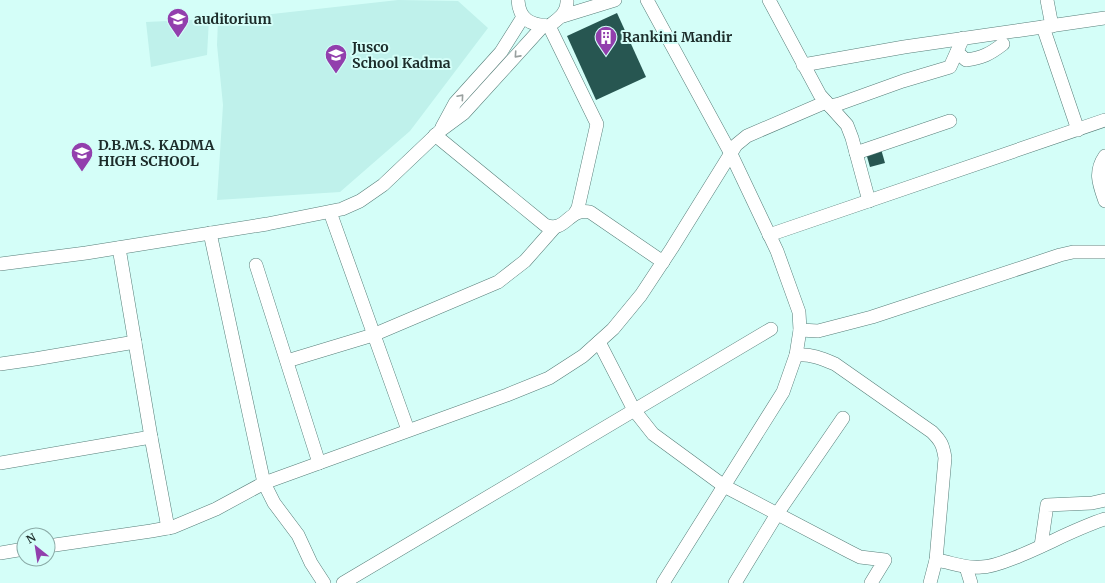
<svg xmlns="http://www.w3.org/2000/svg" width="1105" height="583" font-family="Merriweather,serif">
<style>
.built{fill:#bff1eb}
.building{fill:#275651}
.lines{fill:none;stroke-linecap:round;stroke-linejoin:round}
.street-casing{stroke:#577e79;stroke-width:14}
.street{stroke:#fff;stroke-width:13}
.oneway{stroke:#99a09f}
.labels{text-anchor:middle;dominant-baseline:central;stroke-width:4;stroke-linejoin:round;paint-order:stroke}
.poi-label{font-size:14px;font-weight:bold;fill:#1c2c2a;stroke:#d4fef8;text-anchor:start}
</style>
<rect width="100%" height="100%" fill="#d4fef8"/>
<g class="built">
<path d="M 398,0 L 458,1 L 488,28 L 410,131 L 340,192 L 217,200 L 223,105 L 217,45 L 218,20 Z"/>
<path d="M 209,19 L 207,55 L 151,67 L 146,22 Z"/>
</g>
<g class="building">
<path d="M 617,13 L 646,77 L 596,100 L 567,36 Z"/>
<path d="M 881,149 L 885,163 L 870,167 L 866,153 Z"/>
</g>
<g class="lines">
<g class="street-casing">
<g id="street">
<path d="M 518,0 C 519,20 531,25 549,26 C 558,19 568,13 567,0"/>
<path d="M 647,0 L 731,154 L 777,251 L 799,312 L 800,330 L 796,355 L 783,392 L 663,583"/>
<path d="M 769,0 L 820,95 L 847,125 L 852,138 L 869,201"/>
<path d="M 1047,0 L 1052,26"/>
<path d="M 563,16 L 615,0"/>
<path d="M 549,26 L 597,124 L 578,208 L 575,213"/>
<path d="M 1043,27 L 1078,130"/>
<path d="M 957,52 L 966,60 C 982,58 990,54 1003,44"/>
<path d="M 803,65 L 904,47 L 1105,18"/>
<path d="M 830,106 L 839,104 L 903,81 L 950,67 L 963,38"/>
<path d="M 442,127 L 455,103 L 501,52 L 523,17"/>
<path d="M 435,135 L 545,225 C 566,234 568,207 590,212 L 663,262"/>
<path d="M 856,153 L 950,121"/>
<path d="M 1105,156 C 1094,172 1099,184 1105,201"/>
<path d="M 330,212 L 408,430"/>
<path d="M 210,233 L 264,483 L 274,503 L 298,535 L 311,563 L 324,583"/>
<path d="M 769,235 L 1105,120"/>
<path d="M 119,248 L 151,437 L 168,528"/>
<path d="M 0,264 L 86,253 L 267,224 L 342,209 L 360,201 L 383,185 L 441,130 L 464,113 L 543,26"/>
<path d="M 256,265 L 319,463"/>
<path d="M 800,330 L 818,331 L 872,317 L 1060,255 L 1073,252 L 1105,252"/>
<path d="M 599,342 L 634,410 L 653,434 L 724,486 L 850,552 L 860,557 L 885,560 L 871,583"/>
<path d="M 796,355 C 811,354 821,358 835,364 L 932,432 C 941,441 943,445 945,458 L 936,560 L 930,583"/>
<path d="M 287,361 L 373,335 L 498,282 L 525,261 L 555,227"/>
<path d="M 0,364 L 35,359 L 135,342"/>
<path d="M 0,463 L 151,437"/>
<path d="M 48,546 L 151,531 L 173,527 L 216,509 L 264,483 L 507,395 L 549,378 L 583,356 L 613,329 L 641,295 L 672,248 L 736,145 L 747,136 L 826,102"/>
<path d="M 1041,546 L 1047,505 L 1092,503 L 1105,500"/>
<path d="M 0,553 L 24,549"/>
<path d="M 936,560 C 951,562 965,569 981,567 C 992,567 1004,562 1014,558 C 1045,546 1074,529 1105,519"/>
<path d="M 966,567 L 971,583"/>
<path d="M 343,583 L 771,329"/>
<path d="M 735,583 L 777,514 L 843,418"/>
</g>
</g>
<use href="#street" class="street"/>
</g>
<defs><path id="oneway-chevron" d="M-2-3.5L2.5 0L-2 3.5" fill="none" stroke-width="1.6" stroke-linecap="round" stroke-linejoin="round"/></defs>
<g class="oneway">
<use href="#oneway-chevron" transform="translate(517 55) rotate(132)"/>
<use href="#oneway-chevron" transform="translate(461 97) rotate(-49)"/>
</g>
<defs>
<g id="school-pin" transform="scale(1.15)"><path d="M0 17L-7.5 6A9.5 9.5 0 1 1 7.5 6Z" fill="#923fad" stroke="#d4fef8"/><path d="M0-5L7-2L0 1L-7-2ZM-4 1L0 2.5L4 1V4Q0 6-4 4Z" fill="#fff"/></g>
<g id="building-pin" transform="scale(1.15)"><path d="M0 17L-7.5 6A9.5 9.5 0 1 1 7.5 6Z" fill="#923fad" stroke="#d4fef8"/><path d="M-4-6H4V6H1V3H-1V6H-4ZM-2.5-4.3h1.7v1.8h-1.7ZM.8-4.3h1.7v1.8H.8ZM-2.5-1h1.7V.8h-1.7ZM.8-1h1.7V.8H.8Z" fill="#fff"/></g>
</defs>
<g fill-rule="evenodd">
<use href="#school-pin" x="178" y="19"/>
<use href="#building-pin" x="606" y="37"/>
<use href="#school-pin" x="336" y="55"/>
<use href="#school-pin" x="82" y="153"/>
</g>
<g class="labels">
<g class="poi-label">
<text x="194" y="19">auditorium</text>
<text x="622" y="37">Rankini Mandir</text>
<text x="352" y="47">Jusco<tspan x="352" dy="16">School Kadma</tspan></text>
<text x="98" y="145">D.B.M.S. KADMA<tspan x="98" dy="16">HIGH SCHOOL</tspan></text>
</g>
</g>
<g transform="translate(36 547) rotate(330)"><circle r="19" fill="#d4fef8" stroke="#8aaaa6"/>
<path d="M0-3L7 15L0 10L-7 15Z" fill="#923fad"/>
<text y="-6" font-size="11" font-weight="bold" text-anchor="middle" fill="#1c2c2a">N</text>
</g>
</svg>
